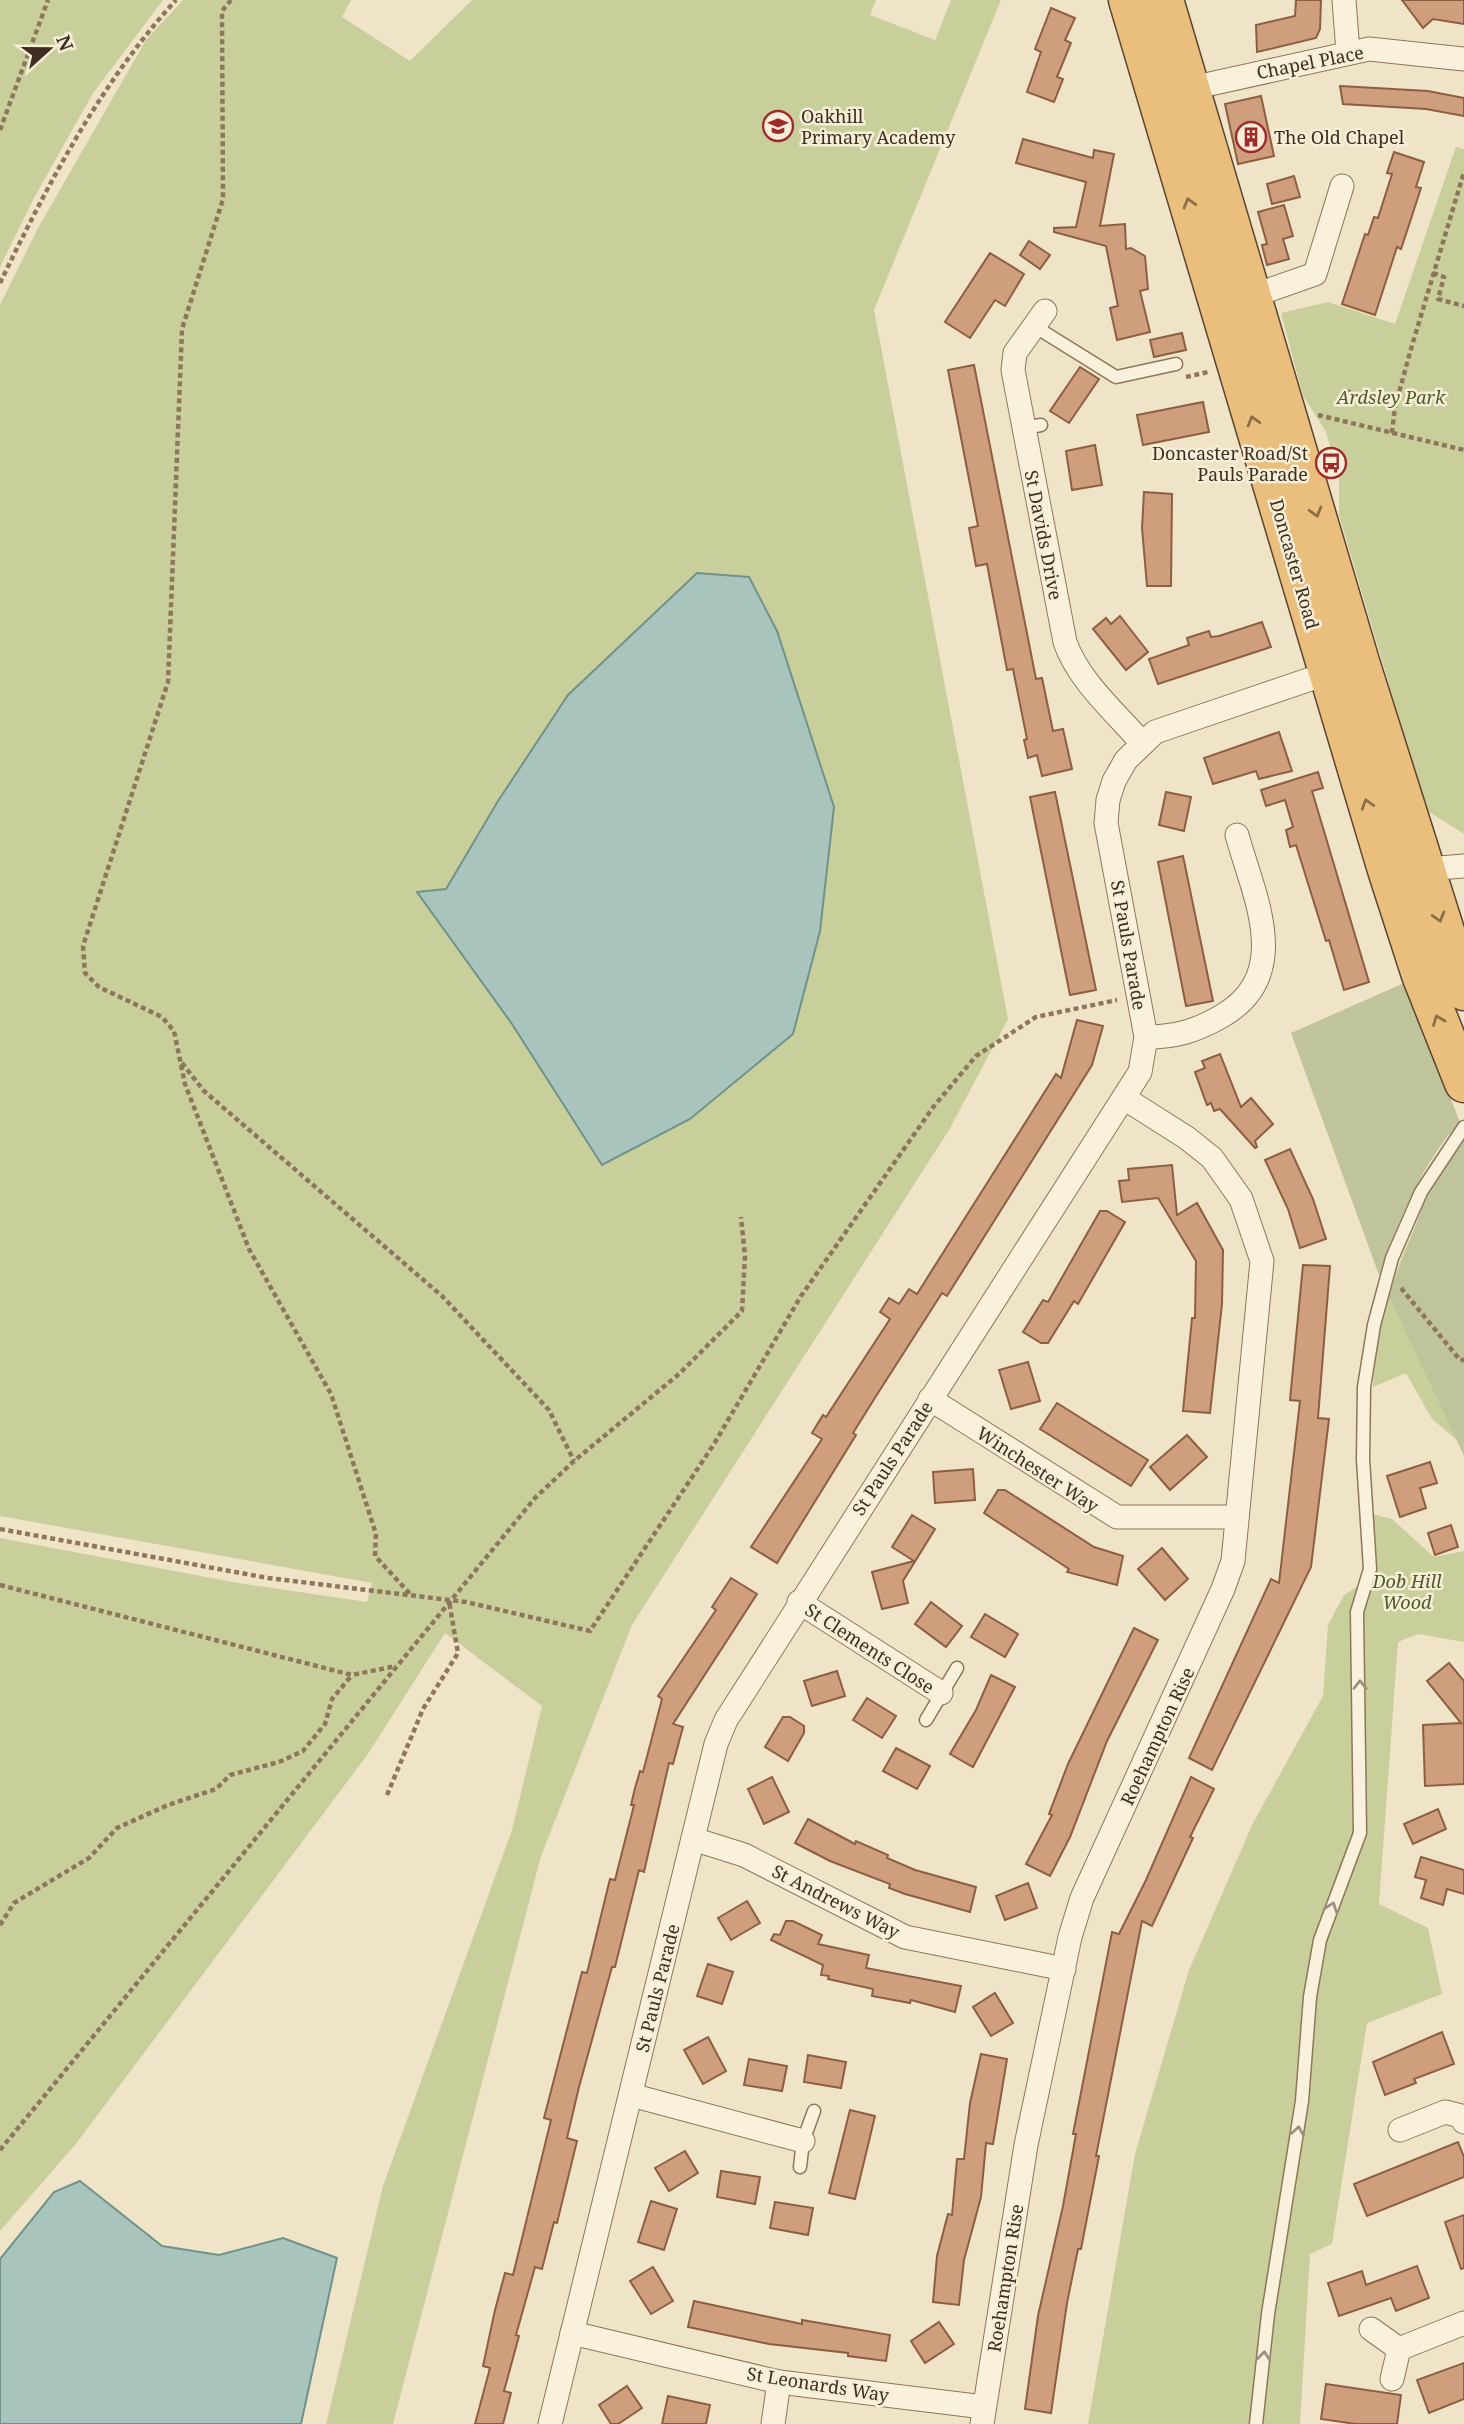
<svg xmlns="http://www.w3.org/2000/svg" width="1464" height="2424" font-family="'Noto Serif',serif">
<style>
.green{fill:#c9cf9b;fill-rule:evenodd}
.cemetery{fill:#bfc49a}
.water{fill:#a9c4bc;stroke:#6f938a;stroke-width:2}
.building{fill:#cf9f7d;stroke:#8d5f41;stroke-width:2}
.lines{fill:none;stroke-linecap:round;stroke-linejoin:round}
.service-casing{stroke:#8d765c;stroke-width:15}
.minor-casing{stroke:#8d765c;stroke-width:25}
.trunk-casing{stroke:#5b4430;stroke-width:41}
.path{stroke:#8d765c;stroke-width:4.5;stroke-dasharray:5 3.5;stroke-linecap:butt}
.service{stroke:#faf1dc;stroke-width:12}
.minor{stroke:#faf1dc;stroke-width:23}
.trunk{stroke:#eabe7c;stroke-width:38}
.oneway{stroke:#8b6f49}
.oneway2{stroke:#9c907e}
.labels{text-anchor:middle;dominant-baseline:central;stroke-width:5;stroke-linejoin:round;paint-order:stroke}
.street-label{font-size:18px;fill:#3d2e20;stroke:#f7eed8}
.poi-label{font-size:18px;fill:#3d2e20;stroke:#f7eed8;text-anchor:start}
.park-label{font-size:18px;font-style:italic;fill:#4d5a26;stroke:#f7eed8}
</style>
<rect width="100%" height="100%" fill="#f0e4c8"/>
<g class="green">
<path d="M 0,0 L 163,0 L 93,93 L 34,198 L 0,267 Z"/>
<path d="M 183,0 L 351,0 L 342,17 L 410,61 L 472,0 L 876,0 L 870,15 L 935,40 L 951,0 L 1001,0 L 874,310 L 1008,1019 L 949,1130 L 632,1625 L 541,1856 L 393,2424 L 326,2424 L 383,2186 L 512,1830 L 542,1706 L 445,1633 L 368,1754 L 75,2145 L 0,2231 L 0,1538 L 238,1583 L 367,1602 L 372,1583 L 0,1516 L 0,305 L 38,228 L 146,40 ZM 697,573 L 749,578 L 777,631 L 834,807 L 512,1024 L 417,892 L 446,889 L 498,801 L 568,695 Z"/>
<path d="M 1456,147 L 1464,149 L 1464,834 L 1426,810 L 1339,515 L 1339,474 L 1325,430 L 1303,396 L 1281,313 L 1328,302 L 1395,324 Z"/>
<path d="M 1464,1139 L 1457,1440 L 1432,1419 L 1406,1373 L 1373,1387 C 1375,1297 1418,1213 1464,1139 Z"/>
<path d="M 1360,1511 L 1392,1519 L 1434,1557 L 1464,1551 L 1464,1642 L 1418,1634 L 1398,1642 L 1379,1904 L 1428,1928 L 1442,1994 L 1367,2023 L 1332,2244 L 1310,2254 L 1300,2424 L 1088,2424 L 1135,2154 L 1189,1970 L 1252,1825 L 1323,1696 L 1328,1625 L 1344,1595 L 1360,1585 L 1365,1569 Z"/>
</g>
<g class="cemetery">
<path d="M 1404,983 L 1460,1122 C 1424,1159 1396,1226 1379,1275 L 1291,1033 Z"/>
<path d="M 1464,1139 L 1464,1456 L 1389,1296 L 1425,1200 Z"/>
</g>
<g class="water">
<path d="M 697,573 L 749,577 L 777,631 L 834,807 L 820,931 L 793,1034 L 690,1119 L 602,1165 L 512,1024 L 417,892 L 446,889 L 498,801 L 568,695 Z"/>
<path d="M 80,2181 L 162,2246 L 219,2255 L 283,2238 L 337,2258 L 301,2424 L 0,2424 L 0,2259 L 54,2192 Z"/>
</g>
<g class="building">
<path d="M 1296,0 L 1321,0 L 1320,29 L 1316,38 L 1257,52 L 1256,25 L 1295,16 Z"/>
<path d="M 1402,0 L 1464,0 L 1464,24 L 1433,19 L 1423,28 Z"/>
<path d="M 1051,8 L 1075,18 L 1065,40 L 1071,43 L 1057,77 L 1063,79 L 1054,102 L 1027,92 L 1041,52 L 1035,49 Z"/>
<path d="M 1340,86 L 1428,91 L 1464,98 L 1464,116 L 1426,109 L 1343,104 Z"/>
<path d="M 1261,96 L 1274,156 L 1238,164 L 1225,104 Z"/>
<path d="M 1023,139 L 1093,158 L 1094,150 L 1114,154 L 1100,226 L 1125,224 L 1126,249 L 1131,248 L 1145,256 L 1148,289 L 1140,291 L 1150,332 L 1117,340 L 1110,308 L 1118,306 L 1106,246 L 1054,232 L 1054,228 L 1076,227 L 1086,182 L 1016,163 Z"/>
<path d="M 1394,152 L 1424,162 L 1416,187 L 1421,188 L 1409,225 L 1401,249 L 1397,247 L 1375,315 L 1342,304 L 1365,234 L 1368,235 L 1374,217 L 1378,218 L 1392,174 L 1387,173 Z"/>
<path d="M 1294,176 L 1300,197 L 1272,204 L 1267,184 Z"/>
<path d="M 1284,205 L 1293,236 L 1283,239 L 1289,259 L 1267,265 L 1262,245 L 1267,244 L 1258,212 Z"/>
<path d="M 1029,241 L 1050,255 L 1040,269 L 1020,255 Z"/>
<path d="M 990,253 L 1024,274 L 1005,306 L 995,300 L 970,338 L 945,322 Z"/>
<path d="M 1182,333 L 1186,350 L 1154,357 L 1150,340 Z"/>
<path d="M 974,365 L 1036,679 L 1042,678 L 1053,731 L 1063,729 L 1072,769 L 1042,776 L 1037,755 L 1028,758 L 1024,740 L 1027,739 L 1013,669 L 1007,670 L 987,564 L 976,566 L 969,528 L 978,526 L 948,370 Z"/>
<path d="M 1080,367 L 1099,379 L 1069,423 L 1050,411 Z"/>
<path d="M 1203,402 L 1209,432 L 1143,445 L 1137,415 Z"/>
<path d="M 1095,445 L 1102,485 L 1072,490 L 1066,451 Z"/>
<path d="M 1144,492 L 1172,494 L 1171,586 L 1147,586 L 1142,528 Z"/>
<path d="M 1120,616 L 1148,652 L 1126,670 L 1093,629 L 1106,618 L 1111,624 Z"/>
<path d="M 1262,622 L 1271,647 L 1158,684 L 1149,659 L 1189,645 L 1187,638 L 1209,631 L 1211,637 L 1219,636 Z"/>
<path d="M 1279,732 L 1292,771 L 1259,779 L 1256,771 L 1213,784 L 1204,758 Z"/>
<path d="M 1318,772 L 1323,788 L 1312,791 L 1369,982 L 1344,990 L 1329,940 L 1326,941 L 1296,845 L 1290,847 L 1286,830 L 1293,827 L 1285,800 L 1266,806 L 1261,790 Z"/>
<path d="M 1055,792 L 1096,990 L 1070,995 L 1030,797 Z"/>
<path d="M 1166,792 L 1191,797 L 1184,831 L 1159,825 Z"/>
<path d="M 1183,856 L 1213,1001 L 1186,1006 L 1158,862 Z"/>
<path d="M 1077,1020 L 1103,1026 L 1092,1065 L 947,1296 L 942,1293 L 878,1393 L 853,1433 L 856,1435 L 777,1563 L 751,1547 L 822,1439 L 812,1433 L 823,1415 L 826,1417 L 890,1319 L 880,1312 L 889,1298 L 899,1304 L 909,1289 L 917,1294 L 1056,1074 L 1061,1078 Z"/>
<path d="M 1220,1054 L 1241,1107 L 1251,1098 L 1273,1124 L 1255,1141 L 1257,1147 L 1255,1148 L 1220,1109 L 1214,1111 L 1211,1103 L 1207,1105 L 1195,1072 L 1205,1068 L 1202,1061 Z"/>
<path d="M 1290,1149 L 1313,1199 L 1326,1239 L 1300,1248 L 1288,1209 L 1265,1160 Z"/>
<path d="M 1172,1165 L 1177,1215 L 1197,1203 L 1223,1250 L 1222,1304 L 1210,1413 L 1183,1411 L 1192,1318 L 1195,1318 L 1196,1261 L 1158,1198 L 1122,1202 L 1119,1181 L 1129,1180 L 1128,1169 Z"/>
<path d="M 1100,1211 L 1107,1211 L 1125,1222 L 1078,1304 L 1074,1301 L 1048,1343 L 1041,1343 L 1023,1332 L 1043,1300 L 1048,1302 Z"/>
<path d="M 1303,1265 L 1330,1266 L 1318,1418 L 1329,1419 L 1311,1567 L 1212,1770 L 1189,1758 L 1271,1579 L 1279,1583 L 1300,1401 L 1290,1400 Z"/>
<path d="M 1028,1362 L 1040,1401 L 1011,1409 L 999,1370 Z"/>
<path d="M 1057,1403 L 1148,1460 L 1131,1486 L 1040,1429 Z"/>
<path d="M 1187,1435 L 1207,1457 L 1170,1490 L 1150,1467 Z"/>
<path d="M 1430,1462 L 1437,1483 L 1420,1488 L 1426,1508 L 1400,1517 L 1387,1476 Z"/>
<path d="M 973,1469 L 975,1500 L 935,1503 L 933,1472 Z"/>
<path d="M 998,1490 L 1005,1490 L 1094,1547 L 1123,1556 L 1117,1585 L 1067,1572 L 1069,1569 L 984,1513 Z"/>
<path d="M 912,1515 L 935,1529 L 903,1581 L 908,1603 L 882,1609 L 872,1572 L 914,1561 L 892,1547 Z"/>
<path d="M 1451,1525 L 1458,1547 L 1435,1555 L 1428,1533 Z"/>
<path d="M 1162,1548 L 1188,1579 L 1165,1600 L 1138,1569 Z"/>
<path d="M 731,1578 L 757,1594 L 673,1724 L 683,1727 L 673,1764 L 669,1763 L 644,1872 L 639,1870 L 615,1967 L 612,1967 L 579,2087 L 567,2138 L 577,2141 L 557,2223 L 554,2222 L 542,2269 L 535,2267 L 516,2335 L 519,2336 L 504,2391 L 511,2393 L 503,2424 L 475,2424 L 490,2368 L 483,2366 L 495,2310 L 505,2273 L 513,2275 L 551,2120 L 544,2118 L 558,2064 L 582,1972 L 587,1973 L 610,1879 L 615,1880 L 634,1805 L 631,1805 L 635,1788 L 640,1771 L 643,1772 L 662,1699 L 658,1696 L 716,1610 L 712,1607 Z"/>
<path d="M 931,1602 L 962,1626 L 946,1647 L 915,1624 Z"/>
<path d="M 985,1614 L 1018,1634 L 1005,1657 L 971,1637 Z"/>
<path d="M 1134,1628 L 1158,1640 L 1107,1741 L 1070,1837 L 1050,1876 L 1026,1864 L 1052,1815 L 1049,1814 L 1068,1764 Z"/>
<path d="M 1449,1663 L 1464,1681 L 1464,1784 L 1425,1786 L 1423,1725 L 1461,1723 L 1427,1681 Z"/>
<path d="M 837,1671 L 845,1696 L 812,1706 L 804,1681 Z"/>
<path d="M 991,1675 L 1015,1687 L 973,1767 L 950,1754 L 976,1710 Z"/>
<path d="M 867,1698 L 896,1716 L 882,1738 L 853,1720 Z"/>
<path d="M 783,1717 L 790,1717 L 804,1726 L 804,1733 L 788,1761 L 765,1747 Z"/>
<path d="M 896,1748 L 930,1766 L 917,1789 L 883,1771 Z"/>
<path d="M 772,1777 L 789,1812 L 764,1824 L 748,1789 Z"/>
<path d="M 1191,1777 L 1214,1789 L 1190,1837 L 1193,1838 L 1152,1926 L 1142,1921 L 1096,2156 L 1099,2156 L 1081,2249 L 1078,2249 L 1067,2303 L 1051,2413 L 1025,2409 L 1038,2316 L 1063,2206 L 1076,2134 L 1073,2134 L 1112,1932 L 1119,1934 L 1146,1880 Z"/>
<path d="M 1438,1809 L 1446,1829 L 1413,1844 L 1404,1824 Z"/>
<path d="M 808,1819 L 855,1844 L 856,1841 L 888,1855 L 887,1858 L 915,1870 L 976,1887 L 970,1912 L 905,1894 L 889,1888 L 890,1884 L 830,1861 L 795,1843 Z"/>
<path d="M 1421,1857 L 1464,1870 L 1464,1894 L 1447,1889 L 1443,1905 L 1421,1898 L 1426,1880 L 1415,1877 Z"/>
<path d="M 1028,1883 L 1037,1908 L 1005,1920 L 996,1896 Z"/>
<path d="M 747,1901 L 760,1923 L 731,1940 L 718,1918 Z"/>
<path d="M 786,1921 L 793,1921 L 822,1935 L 818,1944 L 869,1955 L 866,1968 L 961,1986 L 955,2012 L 911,2000 L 910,2003 L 872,1996 L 873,1989 L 828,1979 L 829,1976 L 821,1975 L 823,1965 L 771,1940 L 774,1934 L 780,1935 Z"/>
<path d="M 708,1964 L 733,1972 L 722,2004 L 697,1996 Z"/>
<path d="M 995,1993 L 1013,2023 L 991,2036 L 973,2007 Z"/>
<path d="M 1442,2032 L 1454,2064 L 1414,2079 L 1416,2083 L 1385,2095 L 1373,2062 Z"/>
<path d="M 708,2037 L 726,2071 L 703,2084 L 684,2050 Z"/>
<path d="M 981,2054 L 1007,2059 L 993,2144 L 986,2143 L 981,2197 L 964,2260 L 959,2305 L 933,2302 L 937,2256 L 948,2214 L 952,2215 L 957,2159 L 964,2159 L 970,2103 Z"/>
<path d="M 808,2055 L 846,2062 L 841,2088 L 804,2082 Z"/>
<path d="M 749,2059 L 787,2066 L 782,2091 L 744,2085 Z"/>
<path d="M 850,2110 L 875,2116 L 855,2199 L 829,2193 Z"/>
<path d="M 1458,2142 L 1464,2157 L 1464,2177 L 1367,2216 L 1354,2184 Z"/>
<path d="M 685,2151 L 698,2173 L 669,2191 L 655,2168 Z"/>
<path d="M 721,2171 L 760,2177 L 755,2204 L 717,2197 Z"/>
<path d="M 651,2201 L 677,2209 L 664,2250 L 638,2242 Z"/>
<path d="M 775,2202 L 813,2208 L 808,2235 L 770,2228 Z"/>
<path d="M 1464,2215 L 1464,2268 L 1461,2269 L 1445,2222 Z"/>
<path d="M 1417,2266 L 1429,2298 L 1396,2311 L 1391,2298 L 1339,2316 L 1328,2283 L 1362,2271 L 1366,2285 Z"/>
<path d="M 653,2267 L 673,2301 L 651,2314 L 630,2281 Z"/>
<path d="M 694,2301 L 802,2324 L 802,2320 L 890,2335 L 886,2361 L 848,2356 L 848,2353 L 769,2344 L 688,2327 Z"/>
<path d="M 939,2322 L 954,2344 L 925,2363 L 911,2341 Z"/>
<path d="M 1464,2363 L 1464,2399 L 1429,2413 L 1417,2380 Z"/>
<path d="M 1326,2384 L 1401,2395 L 1397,2424 L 1356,2424 L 1321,2419 Z"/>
<path d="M 627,2386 L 642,2408 L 618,2424 L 611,2424 L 599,2405 Z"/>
<path d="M 668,2396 L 710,2405 L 706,2424 L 662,2424 Z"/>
</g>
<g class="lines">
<g class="service-casing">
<g id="service">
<path d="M 1034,326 L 1116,377 L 1176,364"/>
<path d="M 1023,428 L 1041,425"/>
<path d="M 926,1720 L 957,1668"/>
<path d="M 800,2167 L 803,2141 L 814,2111"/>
<path d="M 1256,2424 L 1268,2314 L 1302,2101 L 1310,1997 L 1320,1940 L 1360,1833 L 1357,1612 L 1370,1569 L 1363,1459 L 1364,1387 L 1374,1325 L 1392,1258 L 1421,1192 L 1464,1127"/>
</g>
</g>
<g class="minor-casing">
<g id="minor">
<path d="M 1344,0 L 1348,52"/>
<path d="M 1178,91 L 1369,49 L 1464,59"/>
<path d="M 1252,296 L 1315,274 L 1342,186"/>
<path d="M 1045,311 L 1015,353 L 1013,370 L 1065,642 C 1078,680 1115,712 1141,742"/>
<path d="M 1414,870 L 1464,866"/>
<path d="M 1146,1037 C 1176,1037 1196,1031 1222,1016 C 1294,974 1254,897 1237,835"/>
<path d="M 930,1399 L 1117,1517 L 1237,1517"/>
<path d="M 799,1602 L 941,1693"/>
<path d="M 693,1839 L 744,1855 L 905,1937 L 1064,1969"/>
<path d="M 631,2095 L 803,2141"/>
<path d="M 1400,2130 L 1445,2112 L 1461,2116 L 1464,2122"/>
<path d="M 1371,2329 L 1399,2349 L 1464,2323"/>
<path d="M 572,2333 L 779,2382 L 984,2407"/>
<path d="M 1392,2379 L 1399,2349"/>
<path d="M 550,2424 L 716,1744 L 726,1720 L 1140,1072 L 1146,1037 L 1106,823 L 1108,800 L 1114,781 L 1126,760 L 1155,732 L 1340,669"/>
<path d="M 773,2424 L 779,2382"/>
<path d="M 982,2424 L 1026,2145 L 1070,1937 L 1082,1898 L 1223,1589 L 1233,1561 L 1262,1261 L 1241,1199 L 1212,1158 L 1187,1138 L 1124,1098"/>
</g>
</g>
<g class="trunk-casing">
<g id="trunk">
<path d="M 1128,0 L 1387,870 L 1421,975 L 1464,1083"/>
<path d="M 1164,0 L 1360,662 L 1464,991"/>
</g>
</g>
<g class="path">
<path d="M 231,0 L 222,11 L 223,199 L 182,329 L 168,682 L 83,946 L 85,973 L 99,987 L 162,1017 L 174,1031 L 185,1084 L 249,1249 L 331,1394 L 376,1534 L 375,1556 L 411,1595"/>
<path d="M 0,130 L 48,0"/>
<path d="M 1433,273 L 1444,277 L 1438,299 L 1464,306"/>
<path d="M 0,283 C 48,184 101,82 176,0"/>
<path d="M 1186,377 L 1208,372"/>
<path d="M 1346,391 L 1395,407"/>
<path d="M 1318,415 L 1464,450"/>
<path d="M 1392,433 L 1395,407 L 1411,349 L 1464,172"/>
<path d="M 182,1063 L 204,1091 L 442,1296 L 549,1410 L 574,1461"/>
<path d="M 1401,1288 L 1460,1360 L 1464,1360"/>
<path d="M 0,1529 L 268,1578 L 466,1602 L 590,1631 L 714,1444 L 801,1296 L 934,1106 L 976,1056 L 1036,1017 L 1117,1000"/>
<path d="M 0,1585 L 352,1675 L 396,1666"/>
<path d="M 387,1795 L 423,1709 L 458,1653 L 449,1601"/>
<path d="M 0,1925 L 14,1903 L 89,1858 L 117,1828 L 168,1805 L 216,1789 L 230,1775 L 279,1762 L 303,1751 L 325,1724 L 332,1699 L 352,1675"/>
<path d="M 0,2150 L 535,1498 L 574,1461 L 679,1374 L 742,1311 L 745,1256 L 741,1217"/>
</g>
<use href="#service" class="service"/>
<use href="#minor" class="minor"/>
<use href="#trunk" class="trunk"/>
</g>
<defs><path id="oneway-chevron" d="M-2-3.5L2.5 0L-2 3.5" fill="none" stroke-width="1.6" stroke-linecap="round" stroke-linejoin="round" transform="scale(1.75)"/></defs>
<g class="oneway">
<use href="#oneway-chevron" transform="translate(1189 203) rotate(-106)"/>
<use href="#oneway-chevron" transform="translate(1253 421) rotate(-106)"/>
<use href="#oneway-chevron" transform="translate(1316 512) rotate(74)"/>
<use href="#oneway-chevron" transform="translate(1367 804) rotate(-107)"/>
<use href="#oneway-chevron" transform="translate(1439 917) rotate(73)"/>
<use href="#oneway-chevron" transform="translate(1438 1020) rotate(-111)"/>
</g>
<g class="oneway2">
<use href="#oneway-chevron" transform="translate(1360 1685) rotate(-90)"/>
<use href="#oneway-chevron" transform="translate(1332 1907) rotate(-70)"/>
<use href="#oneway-chevron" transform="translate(1298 2131) rotate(-81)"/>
<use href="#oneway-chevron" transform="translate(1264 2356) rotate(-84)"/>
</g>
<defs>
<g id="school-ring" transform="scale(1.575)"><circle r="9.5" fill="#f7eed8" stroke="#9e2a2b" stroke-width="1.5"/><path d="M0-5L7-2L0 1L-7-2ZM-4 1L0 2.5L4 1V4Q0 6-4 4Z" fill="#9e2a2b"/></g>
<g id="building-ring" transform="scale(1.575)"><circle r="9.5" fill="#f7eed8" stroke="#9e2a2b" stroke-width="1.5"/><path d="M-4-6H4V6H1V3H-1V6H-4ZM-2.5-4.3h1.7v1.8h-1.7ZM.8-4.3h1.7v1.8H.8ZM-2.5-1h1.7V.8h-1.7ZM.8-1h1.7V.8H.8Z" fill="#9e2a2b"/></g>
<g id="bus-ring" transform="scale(1.575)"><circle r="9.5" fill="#f7eed8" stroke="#9e2a2b" stroke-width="1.5"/><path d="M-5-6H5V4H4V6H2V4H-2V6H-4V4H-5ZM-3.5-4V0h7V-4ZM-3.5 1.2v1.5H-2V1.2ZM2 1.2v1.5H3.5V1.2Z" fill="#9e2a2b"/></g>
</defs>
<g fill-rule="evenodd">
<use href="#school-ring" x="778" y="126"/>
<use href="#building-ring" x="1251" y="137"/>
<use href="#bus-ring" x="1331" y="463"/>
</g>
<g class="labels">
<g class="street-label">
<text transform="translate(1310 62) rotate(-11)">Chapel Place</text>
<text transform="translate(1044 535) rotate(79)">St Davids Drive</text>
<text transform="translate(1295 564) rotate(74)">Doncaster Road</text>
<text transform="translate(1129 945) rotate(80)">St Pauls Parade</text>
<text transform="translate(892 1458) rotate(-57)">St Pauls Parade</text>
<text transform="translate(1038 1469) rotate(33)">Winchester Way</text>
<text transform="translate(870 1648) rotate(33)">St Clements Close</text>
<text transform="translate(1157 1736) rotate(-65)">Roehampton Rise</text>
<text transform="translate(836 1901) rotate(27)">St Andrews Way</text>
<text transform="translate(657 1988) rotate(-76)">St Pauls Parade</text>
<text transform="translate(1005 2278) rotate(-81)">Roehampton Rise</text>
<text transform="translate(818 2384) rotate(9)">St Leonards Way</text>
</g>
<g class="poi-label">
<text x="801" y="116">Oakhill<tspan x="801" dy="21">Primary Academy</tspan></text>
<text x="1274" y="137">The Old Chapel</text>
<text x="1308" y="453" text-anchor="end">Doncaster Road/St<tspan x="1308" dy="21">Pauls Parade</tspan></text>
</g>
<g class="park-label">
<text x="1391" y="397">Ardsley Park</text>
<text x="1407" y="1581">Dob Hill<tspan x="1407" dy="21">Wood</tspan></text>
</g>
</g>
<g transform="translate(49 49) rotate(69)" stroke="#f7eed8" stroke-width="5" paint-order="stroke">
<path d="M0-5L12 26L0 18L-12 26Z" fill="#3d2e20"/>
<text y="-10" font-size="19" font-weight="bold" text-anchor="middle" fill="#3d2e20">N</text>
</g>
</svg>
